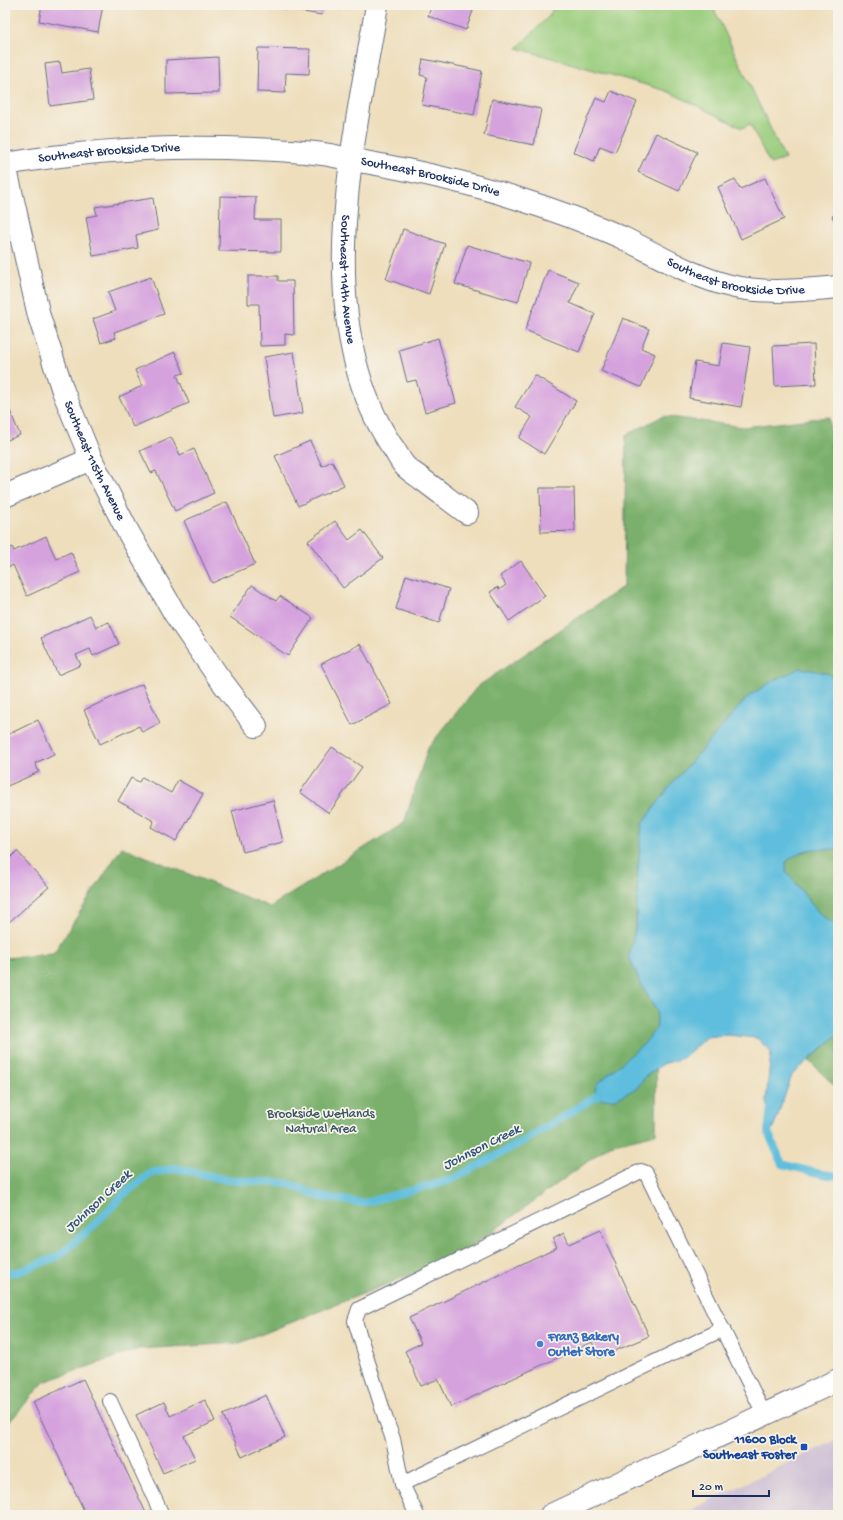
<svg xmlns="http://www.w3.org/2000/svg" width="843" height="1520" font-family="'Gochi Hand',sans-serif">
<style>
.industrial{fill:#ccbed4}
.green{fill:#99cc7c;stroke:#5a7e6d}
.forest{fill:#7ab06c;stroke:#4a7065}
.water{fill:#5ebedd;stroke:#3c769e}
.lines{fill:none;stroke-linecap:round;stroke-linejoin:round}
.stream{stroke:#5ebedd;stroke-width:8}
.building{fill:#d5a2de}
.service-casing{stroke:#656c7f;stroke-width:16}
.minor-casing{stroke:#656c7f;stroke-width:24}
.primary-casing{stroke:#656c7f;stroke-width:24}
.service{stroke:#fff;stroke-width:14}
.minor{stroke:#fff;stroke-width:22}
.primary{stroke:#fff;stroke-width:22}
.shop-dot{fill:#3f7fe0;stroke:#f7f3e8;stroke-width:1.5}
.transit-dot{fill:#1a4fb4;stroke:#f7f3e8;stroke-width:1.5}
.labels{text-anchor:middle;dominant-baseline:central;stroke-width:3.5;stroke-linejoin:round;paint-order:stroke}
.street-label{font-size:13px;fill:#1b2f5e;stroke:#f7f3e8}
.park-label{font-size:13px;fill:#3a5666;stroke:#f7f3e8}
.shop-label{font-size:13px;font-weight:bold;fill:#366cbe;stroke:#f7f3e8;text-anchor:start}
.transit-label{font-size:13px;font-weight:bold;fill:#164399;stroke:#f7f3e8;text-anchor:end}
.water-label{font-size:14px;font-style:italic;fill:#2c537e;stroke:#f7f3e8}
</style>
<rect width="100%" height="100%" fill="#f7f3e8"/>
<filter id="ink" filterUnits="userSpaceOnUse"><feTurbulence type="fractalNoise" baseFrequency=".025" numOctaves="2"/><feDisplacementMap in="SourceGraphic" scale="8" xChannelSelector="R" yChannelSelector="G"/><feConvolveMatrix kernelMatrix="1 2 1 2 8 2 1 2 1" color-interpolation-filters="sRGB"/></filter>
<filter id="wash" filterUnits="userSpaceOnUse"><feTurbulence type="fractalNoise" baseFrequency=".012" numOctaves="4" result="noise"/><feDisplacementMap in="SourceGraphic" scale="16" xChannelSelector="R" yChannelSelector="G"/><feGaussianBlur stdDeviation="0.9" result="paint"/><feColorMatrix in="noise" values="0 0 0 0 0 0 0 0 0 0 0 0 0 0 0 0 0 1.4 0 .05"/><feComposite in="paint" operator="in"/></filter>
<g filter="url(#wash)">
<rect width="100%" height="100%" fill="#eedebc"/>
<path class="industrial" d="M 838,1439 L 838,1515 L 680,1515 Z"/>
<path class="green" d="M 554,5 L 712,5 L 785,159 L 770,164 L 750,124 L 742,128 L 667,91 L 517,48 L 550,15 Z"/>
<g class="forest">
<path d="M 663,416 L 744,427 L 829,417 L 833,469 L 838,480 L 838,682 L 827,673 L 769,683 L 748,697 L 671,785 L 642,824 L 638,869 L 636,926 L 629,956 L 639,980 L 657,1012 L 656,1134 L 610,1145 L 462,1254 L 240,1343 L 139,1349 L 44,1382 L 5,1427 L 5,958 L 53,954 L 122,847 L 270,907 L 404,823 L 428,748 L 477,687 L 624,586 L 626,435 Z"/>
<path d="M 817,848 L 838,850 L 838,925 C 834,923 830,921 826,919 C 811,908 800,886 786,872 L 786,862 L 796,854 Z"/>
<path d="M 838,1034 L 838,1089 L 809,1061 Z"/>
</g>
<path class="water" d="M 800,668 L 827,673 L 838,682 L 838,850 C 817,848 803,847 786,862 L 786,872 C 799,886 812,908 826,919 C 830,921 834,923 838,925 L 838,1034 L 792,1075 L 773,1129 L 766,1101 L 771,1052 L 757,1038 L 728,1035 L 706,1037 L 683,1058 L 663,1064 L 646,1076 L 637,1088 L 615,1099 L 601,1099 L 595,1090 L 597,1084 L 645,1043 L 657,1027 L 657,1012 L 639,980 L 629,956 L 636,926 L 638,869 L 642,824 L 671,785 L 748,697 L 769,683 Z"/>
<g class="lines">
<g class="stream">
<path d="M 771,1108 L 768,1132 L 782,1164 L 821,1174 L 838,1176"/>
<path d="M 5,1273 L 18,1272 L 59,1256 L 94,1225 L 124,1194 L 151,1173 L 176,1168 L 227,1180 L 287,1183 L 321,1197 L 363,1203 L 451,1180 L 529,1138 L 608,1089"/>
</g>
</g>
<g id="blocks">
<g class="building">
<path d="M 42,5 L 103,5 L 98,32 L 39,21 Z"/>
<path d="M 279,5 L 324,5 L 322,15 L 278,8 Z"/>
<path d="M 432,5 L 475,5 L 466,30 L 428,16 Z"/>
<path d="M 258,48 L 310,49 L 309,74 L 286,73 L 285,93 L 257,92 Z"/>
<path d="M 218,57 L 219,93 L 166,94 L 166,60 Z"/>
<path d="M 423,59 L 482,71 L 474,115 L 422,105 L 427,77 L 420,75 Z"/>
<path d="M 60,62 L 62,73 L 89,69 L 93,100 L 50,106 L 45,64 Z"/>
<path d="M 611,91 L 637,102 L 615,152 L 600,146 L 594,161 L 573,152 L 596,98 L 606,102 Z"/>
<path d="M 492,99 L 541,109 L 534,145 L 484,135 Z"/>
<path d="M 656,133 L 697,152 L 679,191 L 638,172 Z"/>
<path d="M 765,178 L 784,219 L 741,239 L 718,187 L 735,179 L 740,189 Z"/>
<path d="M 220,196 L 256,197 L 255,220 L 281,220 L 281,252 L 219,251 Z"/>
<path d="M 153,198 L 158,230 L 136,235 L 138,248 L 93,256 L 86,217 L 97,215 L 95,207 Z"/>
<path d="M 838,214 L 838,229 L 832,216 Z"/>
<path d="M 403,229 L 445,244 L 429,294 L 386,279 Z"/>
<path d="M 467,245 L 529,263 L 518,302 L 455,284 Z"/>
<path d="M 548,270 L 579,282 L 570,303 L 595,314 L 579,352 L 525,330 Z"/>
<path d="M 248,276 L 278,276 L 278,281 L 293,281 L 294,335 L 285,334 L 285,345 L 260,346 L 259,304 L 248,304 Z"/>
<path d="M 151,277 L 164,314 L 114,332 L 116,338 L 101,343 L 93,319 L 115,311 L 108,292 Z"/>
<path d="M 623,318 L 649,329 L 641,348 L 655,354 L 641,387 L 601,371 Z"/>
<path d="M 438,338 L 456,403 L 425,412 L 416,380 L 407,382 L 399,350 Z"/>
<path d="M 723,343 L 750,347 L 741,407 L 689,398 L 695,362 L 719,366 Z"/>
<path d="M 814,344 L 816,384 L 775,386 L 773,346 Z"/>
<path d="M 175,352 L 184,373 L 177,375 L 189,403 L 133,427 L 119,397 L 142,386 L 135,370 Z"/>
<path d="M 294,352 L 303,413 L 273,418 L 264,357 Z"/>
<path d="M 535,375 L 576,401 L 544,454 L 519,438 L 532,417 L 515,407 Z"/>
<path d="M 5,399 L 20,435 L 5,441 Z"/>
<path d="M 171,437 L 180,455 L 194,449 L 214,493 L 175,511 L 156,471 L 151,473 L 140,451 Z"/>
<path d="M 310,441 L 322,466 L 332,461 L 344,485 L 298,506 L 275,456 Z"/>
<path d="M 540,488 L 574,488 L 575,531 L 541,532 Z"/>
<path d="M 227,502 L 255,564 L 212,583 L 184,521 Z"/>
<path d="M 335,521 L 349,540 L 362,530 L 383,558 L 343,588 L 308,541 Z"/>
<path d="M 46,536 L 56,559 L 71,552 L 80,572 L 27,596 L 13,565 L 5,569 L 5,550 L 12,547 L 14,551 Z"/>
<path d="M 521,561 L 545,596 L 509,621 L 490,592 L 498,587 L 499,590 L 506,585 L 500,576 Z"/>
<path d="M 406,575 L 449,589 L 439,623 L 396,609 Z"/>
<path d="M 252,585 L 276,601 L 280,596 L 313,618 L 288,656 L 230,617 Z"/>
<path d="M 90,615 L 96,627 L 109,622 L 119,644 L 93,656 L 90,649 L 76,655 L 81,665 L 58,675 L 41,638 Z"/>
<path d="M 360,644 L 392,704 L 352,725 L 321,664 Z"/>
<path d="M 142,684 L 160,723 L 142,732 L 139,726 L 100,744 L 84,710 Z"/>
<path d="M 38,720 L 54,754 L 35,763 L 39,772 L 5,787 L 5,736 Z"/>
<path d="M 332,747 L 362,767 L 329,813 L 300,792 Z"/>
<path d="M 142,777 L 171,793 L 178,780 L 203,794 L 176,841 L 151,827 L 154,821 L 118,801 L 131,778 L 139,782 Z"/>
<path d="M 273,800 L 283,842 L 243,852 L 232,811 Z"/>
<path d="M 17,851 L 49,887 L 9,922 L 5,917 L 5,859 L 7,861 Z"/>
<path d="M 600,1230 L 649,1336 L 599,1358 L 592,1342 L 451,1407 L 438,1379 L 421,1386 L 405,1351 L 421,1343 L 409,1318 L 557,1247 L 553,1239 L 564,1233 L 569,1244 Z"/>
<path d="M 83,1379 L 147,1515 L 86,1515 L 33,1402 Z"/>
<path d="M 266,1395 L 285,1437 L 242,1457 L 223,1415 Z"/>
<path d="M 205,1400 L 215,1421 L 184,1436 L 195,1459 L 163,1473 L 136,1415 L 164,1402 L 170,1416 Z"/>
</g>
</g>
</g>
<g filter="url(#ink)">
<use href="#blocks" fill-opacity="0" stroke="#656c7f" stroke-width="1"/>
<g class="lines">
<g class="service-casing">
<g id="service">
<path d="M 110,1401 L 162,1515"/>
<path d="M 402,1484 L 393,1439 L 386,1420 L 355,1321 L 359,1309 L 641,1171 L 646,1173 L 764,1414"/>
<path d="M 417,1515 L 402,1484 L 723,1329"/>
</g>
</g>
<g class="minor-casing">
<g id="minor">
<path id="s1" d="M 377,5 C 354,142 309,320 391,445 C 396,451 399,459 404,465 C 409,471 417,475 423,480 C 438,491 452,502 467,513"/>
<path id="s2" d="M 5,164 C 87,150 170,145 254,149 C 277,150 300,151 323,154 C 337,156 351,160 365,162 C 416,171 466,182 516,198 C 551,209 587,222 621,237 C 658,255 694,278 735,287 C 769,294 804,290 838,287"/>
<path id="s3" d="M 5,165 L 39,316 L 63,391 L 91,459 L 127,530 L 175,614 L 217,675 L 256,726"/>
<path d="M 5,496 L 91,459"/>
</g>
</g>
<g class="primary-casing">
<path id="primary" d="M 551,1515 L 838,1380"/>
</g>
<use href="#service" class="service"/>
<use href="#minor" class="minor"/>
<use href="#primary" class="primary"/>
</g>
</g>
<circle class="shop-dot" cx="540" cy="1344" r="4"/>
<rect class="transit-dot" x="800" y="1443" width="8" height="8" rx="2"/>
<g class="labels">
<g class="street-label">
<text stroke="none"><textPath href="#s2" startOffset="105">Southeast Brookside Drive</textPath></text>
<text stroke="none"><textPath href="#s2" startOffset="429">Southeast Brookside Drive</textPath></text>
<text stroke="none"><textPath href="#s2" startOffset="753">Southeast Brookside Drive</textPath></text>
<text stroke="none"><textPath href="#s1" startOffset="277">Southeast 114th Avenue</textPath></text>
<text stroke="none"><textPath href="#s3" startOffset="310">Southeast 115th Avenue</textPath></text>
</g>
<g class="park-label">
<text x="321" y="1114">Brookside Wetlands<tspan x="321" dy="15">Natural Area</tspan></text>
</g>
<g class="shop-label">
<text x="548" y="1337">Franz Bakery<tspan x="548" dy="15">Outlet Store</tspan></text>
</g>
<g class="transit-label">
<text x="796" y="1440">11600 Block<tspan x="796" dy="15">Southeast Foster</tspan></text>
</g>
<g class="water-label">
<text transform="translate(482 1148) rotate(-27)">Johnson Creek</text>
<text transform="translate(99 1202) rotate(-43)">Johnson Creek</text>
</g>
</g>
<rect width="843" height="1520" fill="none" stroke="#f7f3e8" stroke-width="20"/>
<path d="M693 1490v6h76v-6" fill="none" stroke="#1b2f5e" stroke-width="2"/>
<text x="699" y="1490" font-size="12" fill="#1b2f5e" stroke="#f7f3e8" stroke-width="3" paint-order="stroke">20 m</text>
</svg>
